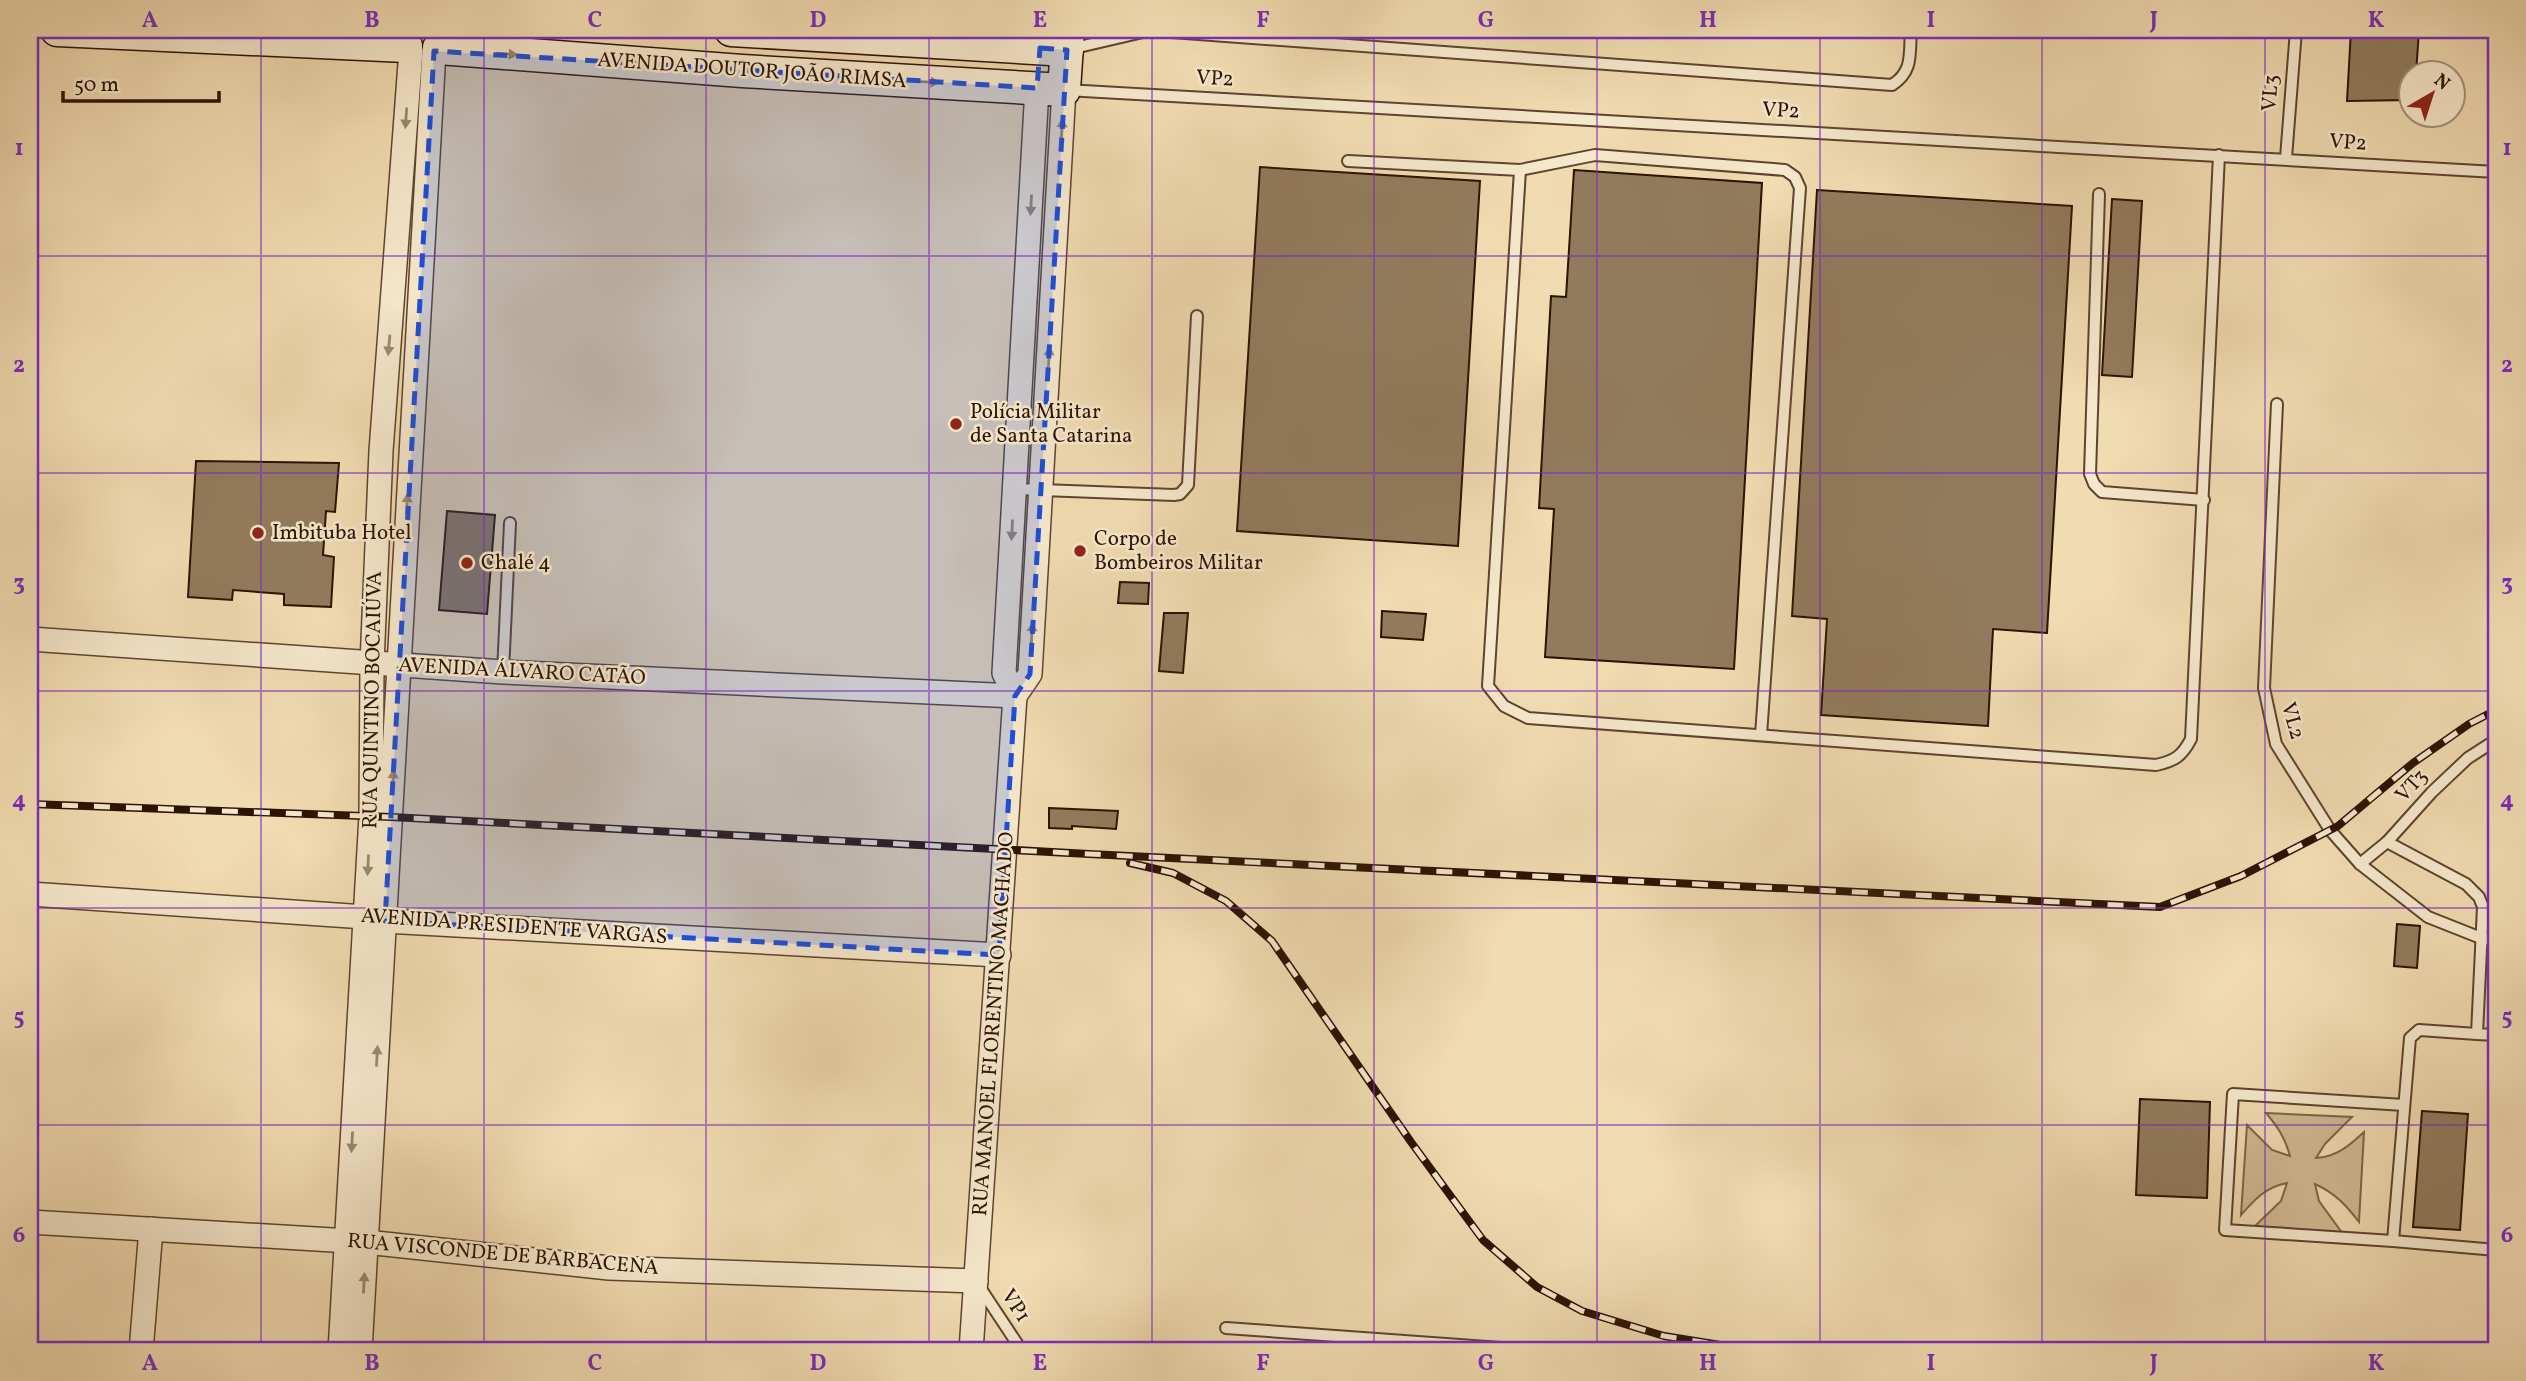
<svg xmlns="http://www.w3.org/2000/svg" width="2526" height="1381" font-family="Vollkorn,serif">
<style>
.green{fill:#d0b993;stroke:#7e664a;stroke-width:2}
.building{fill:#927b5d;stroke:#2c1202;stroke-width:2}
.lines{fill:none;stroke-linecap:round;stroke-linejoin:round}
.lane-casing{stroke:#5d442e;stroke-width:14}
.street-casing{stroke:#5d442e;stroke-width:26}
.secondary-casing{stroke:#2c1202;stroke-width:35}
.lane{stroke:#f6e8cc;stroke-width:10}
.street{stroke:#f6e8cc;stroke-width:23}
.secondary{stroke:#f6e8cc;stroke-width:32}
.rail-casing{stroke:#2c1202;stroke-width:8}
.rail{stroke:#f6e8cc;stroke-width:5;stroke-dasharray:16;stroke-linecap:butt}
.oneway{fill:#9b8871}
.marked{fill:#1d4ed8;fill-opacity:0.2;stroke:#1d4ed8;stroke-width:5;stroke-dasharray:14 9;stroke-linejoin:round}
.grid{fill:none;stroke:#7b2cbf;stroke-width:2;stroke-opacity:0.55}
.poi-dot{fill:#8f2418;stroke:#f6e8cc;stroke-width:2.5}
.labels{text-anchor:middle;dominant-baseline:central;stroke-width:5;stroke-linejoin:round;paint-order:stroke}
.street-label{font-size:21px;fill:#2c1202;stroke:#f6e8cc}
.poi-label{font-size:21px;fill:#2c1202;stroke:#f6e8cc;text-anchor:start}
.neatline{fill:none;stroke:#7b2cbf;stroke-width:2.5}
.grid-label{font-size:23px;text-anchor:middle;font-weight:bold;fill:#7b2cbf}
</style>
<rect width="100%" height="100%" fill="#f1dbb1"/>
<filter id="stains"><feTurbulence type="fractalNoise" baseFrequency=".00286" numOctaves="4"/><feColorMatrix values="0 0 0 0 .2 0 0 0 0 .09 0 0 0 0 .02 0 0 0 .5 -.17"/></filter>
<radialGradient id="worn" r=".72"><stop offset=".6" stop-color="#630" stop-opacity="0"/><stop offset="1" stop-color="#630" stop-opacity=".3"/></radialGradient>
<path class="green" d="M 2266,1113 L 2352,1117 L 2325,1144 L 2316,1158 C 2336,1157 2349,1146 2364,1132 L 2359,1222 C 2346,1205 2335,1193 2315,1184 L 2319,1201 L 2343,1234 L 2255,1226 L 2281,1201 L 2287,1183 C 2266,1187 2255,1199 2241,1215 L 2247,1125 L 2272,1150 L 2290,1156 C 2285,1138 2278,1127 2266,1113 Z"/>
<g class="building">
<path d="M 2351,30 L 2419,30 L 2416,74 L 2411,74 L 2411,100 L 2347,101 Z"/>
<path d="M 1260,167 L 1480,181 L 1458,546 L 1237,531 Z"/>
<path d="M 1574,170 L 1762,183 L 1734,669 L 1545,657 L 1554,509 L 1539,508 L 1551,296 L 1566,297 Z"/>
<path d="M 1817,190 L 2072,206 L 2047,633 L 1993,629 L 1988,726 L 1821,715 L 1827,619 L 1792,616 Z"/>
<path d="M 2112,199 L 2142,201 L 2132,377 L 2102,375 Z"/>
<path d="M 196,461 L 339,463 L 335,512 L 326,511 L 323,555 L 334,557 L 331,607 L 284,605 L 284,594 L 233,590 L 232,600 L 188,597 Z"/>
<path d="M 447,511 L 495,515 L 487,614 L 439,610 Z"/>
<path d="M 1120,582 L 1149,583 L 1148,604 L 1118,603 Z"/>
<path d="M 1382,611 L 1426,614 L 1423,640 L 1381,637 Z"/>
<path d="M 1164,613 L 1188,613 L 1183,673 L 1159,671 Z"/>
<path d="M 1049,808 L 1118,811 L 1116,829 L 1072,826 L 1072,829 L 1049,828 Z"/>
<path d="M 2397,924 L 2420,926 L 2417,968 L 2394,966 Z"/>
<path d="M 2140,1099 L 2210,1102 L 2207,1198 L 2136,1195 Z"/>
<path d="M 2422,1111 L 2468,1114 L 2460,1230 L 2413,1227 Z"/>
</g>
<g class="lines">
<g class="lane-casing">
<g id="lane">
<path d="M 1070,49 L 1143,32 L 1158,31 L 1892,85 C 1914,71 1909,53 1911,30"/>
<path d="M 1066,90 L 2496,172"/>
<path d="M 2286,158 L 2296,30"/>
<path d="M 1348,161 L 1520,170 L 1488,686 L 1504,706 L 1528,718 L 2156,765 C 2175,761 2182,756 2191,739 L 2219,155"/>
<path d="M 1520,170 L 1595,155 L 1785,170 L 1795,177 L 1800,188 L 1761,735"/>
<path d="M 2099,194 L 2090,474 L 2094,484 L 2102,492 L 2204,500"/>
<path d="M 2277,404 L 2264,688 L 2276,744 L 2330,830 L 2360,864 L 2428,917 L 2481,938 L 2496,941"/>
<path d="M 1014,489 L 1174,495 L 1180,494 L 1188,485 L 1197,316"/>
<path d="M 503,672 L 510,523"/>
<path d="M 2387,842 L 2466,884 L 2479,897 L 2483,907 L 2477,1034 L 2496,1035"/>
<path d="M 2360,864 L 2387,842 L 2432,792 L 2468,758 L 2496,740"/>
<path d="M 2477,1034 L 2419,1030 L 2410,1038 L 2393,1241 L 2496,1250"/>
<path d="M 2393,1241 L 2225,1230 L 2233,1094 L 2404,1105"/>
<path d="M 979,1286 L 1022,1351"/>
<path d="M 1226,1328 L 1544,1351"/>
<path d="M 490,1351 L 504,1351"/>
</g>
</g>
<g class="street-casing">
<g id="street">
<path d="M 30,639 L 503,672 L 1015,696"/>
<path d="M 1015,696 L 1030,674 L 1064,90"/>
<path d="M 30,894 L 365,917 L 385,921 L 999,955"/>
<path d="M 30,1222 L 366,1242 L 609,1268 L 976,1281"/>
<path d="M 141,1351 L 151,1229"/>
<path d="M 340,1351 L 371,816 L 372,664 L 381,451 L 411,50"/>
<path d="M 360,1351 L 434,51"/>
<path d="M 971,1351 L 1015,696 L 1004,673 L 1037,88"/>
</g>
</g>
<g class="secondary-casing">
<g id="secondary">
<path d="M 57,30 L 406,46"/>
<path d="M 731,30 L 1067,50"/>
<path d="M 439,48 L 742,71 L 1064,90 L 1068,30"/>
</g>
</g>
<use href="#lane" class="lane"/>
<use href="#street" class="street"/>
<use href="#secondary" class="secondary"/>
<g class="rail-casing">
<g id="rail">
<path d="M 30,804 L 391,817 L 1089,854 L 2160,907 L 2241,876 L 2338,826 L 2413,763 L 2469,724 L 2496,710"/>
<path d="M 1130,863 L 1173,873 L 1226,901 L 1272,941 L 1411,1142 L 1483,1240 L 1537,1287 L 1582,1311 L 1664,1336 L 1739,1348 L 1792,1351"/>
</g>
</g>
<use href="#rail" class="rail"/>
</g>
<defs><path id="oneway-solid" d="M-6-.8H1V-3.2L6.5 0L1 3.2V.8H-6Z" transform="scale(1.75)"/></defs>
<g class="oneway">
<use href="#oneway-solid" transform="translate(507 54) rotate(4)"/>
<use href="#oneway-solid" transform="translate(929 82) rotate(3)"/>
<use href="#oneway-solid" transform="translate(406 118) rotate(94)"/>
<use href="#oneway-solid" transform="translate(1062 129) rotate(-87)"/>
<use href="#oneway-solid" transform="translate(1031 205) rotate(93)"/>
<use href="#oneway-solid" transform="translate(389 345) rotate(95)"/>
<use href="#oneway-solid" transform="translate(1049 357) rotate(-87)"/>
<use href="#oneway-solid" transform="translate(407 504) rotate(-87)"/>
<use href="#oneway-solid" transform="translate(1012 530) rotate(93)"/>
<use href="#oneway-solid" transform="translate(1032 633) rotate(-87)"/>
<use href="#oneway-solid" transform="translate(393 780) rotate(-87)"/>
<use href="#oneway-solid" transform="translate(368 865) rotate(93)"/>
<use href="#oneway-solid" transform="translate(377 1056) rotate(-87)"/>
<use href="#oneway-solid" transform="translate(352 1142) rotate(93)"/>
<use href="#oneway-solid" transform="translate(364 1283) rotate(-87)"/>
</g>
<path class="marked" d="M 1040,48 L 1067,50 L 1030,674 L 1015,696 L 999,955 L 385,921 L 434,51 L 1037,88 Z"/>
<path class="grid" d="M 261,30 L 261,1351M 484,30 L 484,1351M 706,30 L 706,1351M 929,30 L 929,1351M 1152,30 L 1152,1351M 1374,30 L 1374,1351M 1597,30 L 1597,1351M 1820,30 L 1820,1351M 2042,30 L 2042,1351M 2265,30 L 2265,1351M 30,256 L 2496,256M 30,473 L 2496,473M 30,691 L 2496,691M 30,908 L 2496,908M 30,1125 L 2496,1125"/>
<g class="poi-dot">
<circle cx="956" cy="424" r="7"/>
<circle cx="258" cy="533" r="7"/>
<circle cx="1080" cy="551" r="7"/>
<circle cx="467" cy="563" r="7"/>
</g>
<g class="labels">
<g class="street-label">
<text transform="translate(752 71) rotate(4)">AVENIDA DOUTOR JOÃO RIMSA</text>
<text transform="translate(1215 79) rotate(3)">VP2</text>
<text transform="translate(2271 93) rotate(-86)">VL3</text>
<text transform="translate(1781 111) rotate(3)">VP2</text>
<text transform="translate(2348 143) rotate(4)">VP2</text>
<text transform="translate(522 672) rotate(3)">AVENIDA ÁLVARO CATÃO</text>
<text transform="translate(373 700) rotate(-89)">RUA QUINTINO BOCAIÚVA</text>
<text transform="translate(2292 721) rotate(74)">VL2</text>
<text transform="translate(2412 786) rotate(-47)">VT3</text>
<text transform="translate(514 927) rotate(4)">AVENIDA PRESIDENTE VARGAS</text>
<text transform="translate(994 1024) rotate(-86)">RUA MANOEL FLORENTINO MACHADO</text>
<text transform="translate(503 1255) rotate(5)">RUA VISCONDE DE BARBACENA</text>
<text transform="translate(1015 1306) rotate(57)">VP1</text>
</g>
<g class="poi-label">
<text x="970" y="412">Polícia Militar<tspan x="970" dy="24">de Santa Catarina</tspan></text>
<text x="272" y="533">Imbituba Hotel</text>
<text x="1094" y="539">Corpo de<tspan x="1094" dy="24">Bombeiros Militar</tspan></text>
<text x="481" y="563">Chalé 4</text>
</g>
</g>
<rect width="2526" height="1381" fill="none" stroke="#f1dbb1" stroke-width="77"/>
<g transform="translate(2432 94) rotate(39)"><circle r="33" fill="#f6e8cc" stroke="#a5927b" stroke-width="2"/>
<path d="M0-5L12 26L0 18L-12 26Z" fill="#8f2418"/>
<text y="-10" font-size="19" font-weight="bold" text-anchor="middle" fill="#2c1202">N</text>
</g>
<path d="M63 91v10h156v-10" fill="none" stroke="#2c1202" stroke-width="3.5"/>
<text x="74" y="91" font-size="21" fill="#2c1202" stroke="#f6e8cc" stroke-width="5" paint-order="stroke">50 m</text>
<rect x="38" y="38" width="2450" height="1304" class="neatline"/>
<g class="grid-label">
<text x="150" y="27">A</text>
<text x="372" y="27">B</text>
<text x="595" y="27">C</text>
<text x="818" y="27">D</text>
<text x="1040" y="27">E</text>
<text x="1263" y="27">F</text>
<text x="1486" y="27">G</text>
<text x="1708" y="27">H</text>
<text x="1931" y="27">I</text>
<text x="2154" y="27">J</text>
<text x="2376" y="27">K</text>
<text x="19" y="155">1</text>
<text x="2507" y="155">1</text>
<text x="19" y="372">2</text>
<text x="2507" y="372">2</text>
<text x="19" y="590">3</text>
<text x="2507" y="590">3</text>
<text x="19" y="807">4</text>
<text x="2507" y="807">4</text>
<text x="19" y="1024">5</text>
<text x="2507" y="1024">5</text>
<text x="19" y="1242">6</text>
<text x="2507" y="1242">6</text>
<text x="150" y="1370">A</text>
<text x="372" y="1370">B</text>
<text x="595" y="1370">C</text>
<text x="818" y="1370">D</text>
<text x="1040" y="1370">E</text>
<text x="1263" y="1370">F</text>
<text x="1486" y="1370">G</text>
<text x="1708" y="1370">H</text>
<text x="1931" y="1370">I</text>
<text x="2154" y="1370">J</text>
<text x="2376" y="1370">K</text>
</g>
<rect width="100%" height="100%" filter="url(#stains)"/>
<rect width="100%" height="100%" fill="url(#worn)"/>
</svg>
